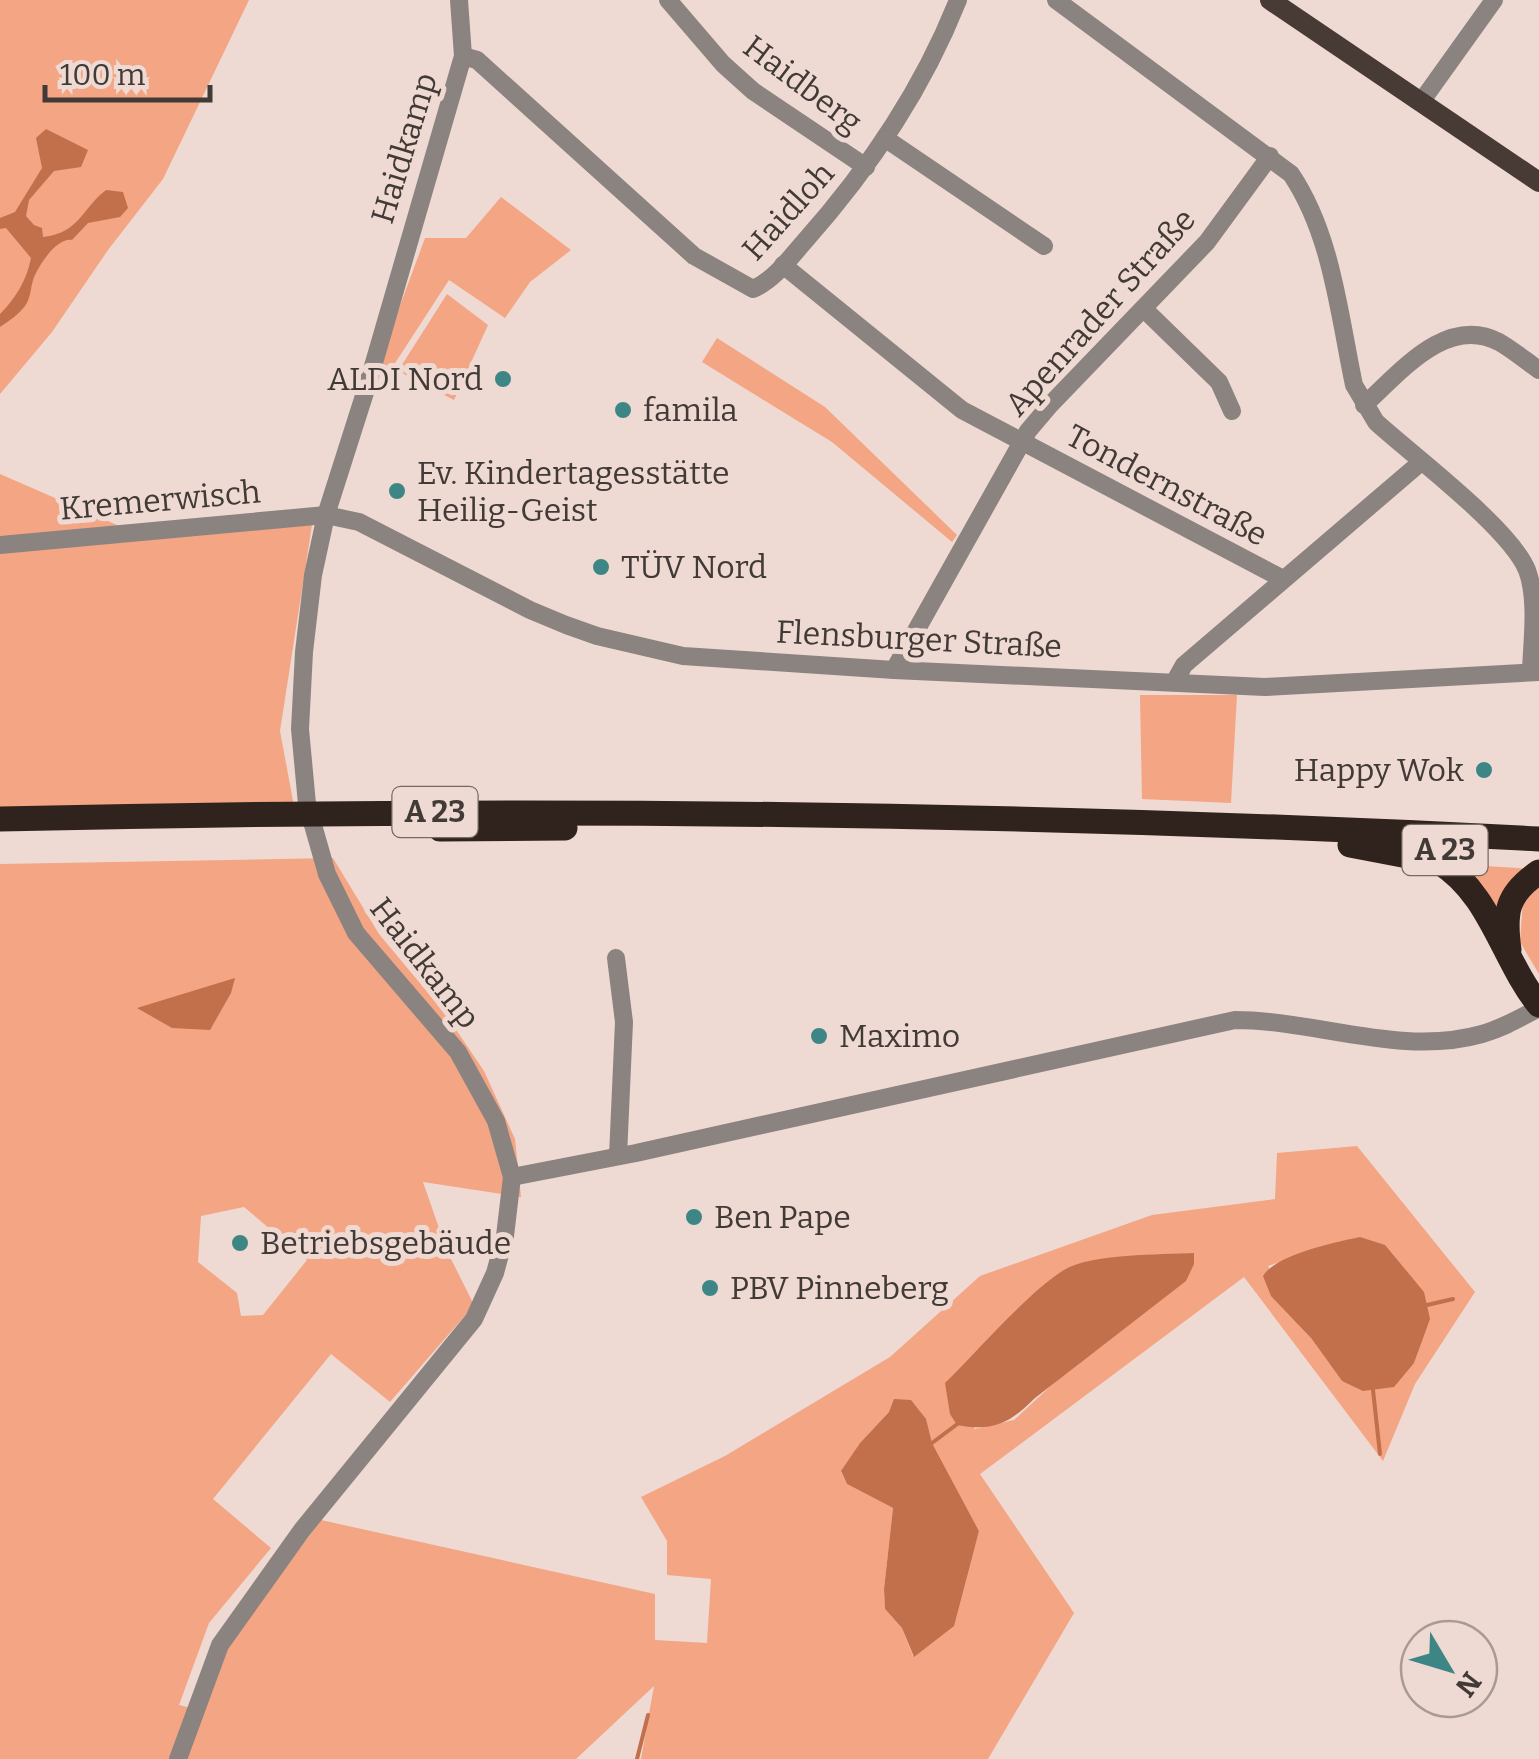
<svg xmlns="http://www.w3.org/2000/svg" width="1539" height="1759" font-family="Bitter,serif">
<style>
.green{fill:#f3a584;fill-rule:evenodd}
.water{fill:#c2704b}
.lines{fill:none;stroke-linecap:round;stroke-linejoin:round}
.stream{stroke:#c2704b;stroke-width:4}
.minor{stroke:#8b8380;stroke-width:18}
.major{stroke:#483b35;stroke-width:20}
.highway{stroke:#30221c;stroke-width:25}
.poi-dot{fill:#3e8685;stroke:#eedad2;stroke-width:4}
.labels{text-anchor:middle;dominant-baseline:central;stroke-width:10;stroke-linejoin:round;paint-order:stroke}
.shield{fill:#eedad2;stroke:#756a65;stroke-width:2.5}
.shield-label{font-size:30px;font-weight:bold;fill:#413a36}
.street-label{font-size:32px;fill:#413a36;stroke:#eedad2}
.poi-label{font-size:32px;fill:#413a36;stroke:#eedad2;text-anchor:start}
</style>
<rect width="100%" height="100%" fill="#eedad2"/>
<g class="green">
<path d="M 0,0 L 249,0 L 163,179 L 108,250 L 52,332 L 0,394 Z"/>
<path d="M 501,197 L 571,250 L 530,282 L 505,318 L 449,280 L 388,374 L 377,368 L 425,238 L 466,238 Z"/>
<path d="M 447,294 L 488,325 L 454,400 L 398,371 Z"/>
<path d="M 717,338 L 825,407 L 957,535 L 952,542 L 832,442 L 702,362 Z"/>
<path d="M 0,474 L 149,539 L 312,525 L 280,731 L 294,806 L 0,808 Z"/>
<path d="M 1140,695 L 1237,695 L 1231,803 L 1142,799 Z"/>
<path d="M 333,858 L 379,934 L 444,1012 L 484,1071 L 515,1139 L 521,1197 L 423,1182 L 447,1251 L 474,1305 L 390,1402 L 331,1354 L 213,1499 L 271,1548 L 209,1623 L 179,1705 L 204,1711 L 226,1646 L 321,1520 L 655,1594 L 655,1640 L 707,1643 L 711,1579 L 667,1575 L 667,1541 L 641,1497 L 725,1456 L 890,1357 L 980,1276 L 1152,1215 L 1275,1199 L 1277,1153 L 1357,1146 L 1475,1292 L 1415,1384 L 1383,1461 L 1244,1277 L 980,1474 L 1074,1613 L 988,1759 L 641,1759 L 654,1686 L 576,1759 L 0,1759 L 0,864 ZM 244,1207 L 307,1260 L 263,1315 L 241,1316 L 237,1293 L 198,1262 L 201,1216 ZM 1194,1253 L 1014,1420 L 974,1429 L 985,1345 L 1020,1309 L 1091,1262 ZM 1292,1258 L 1421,1342 L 1414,1363 L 1342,1381 L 1311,1338 L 1268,1266 ZM 889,1412 L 925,1419 L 932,1443 L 979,1531 L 965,1578 L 913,1656 L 902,1628 L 885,1609 L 884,1589 L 893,1508 L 847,1484 L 841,1472 L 860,1443 Z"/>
<path d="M 1453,864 L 1535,869 L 1503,920 Z"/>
<path d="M 1539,887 L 1539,974 L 1520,942 L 1523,899 Z"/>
</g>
<g class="water">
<path d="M 46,129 L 88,150 L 81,167 L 54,171 L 29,200 L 26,216 L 34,225 L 42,228 L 43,237 C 80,233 82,208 106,190 L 123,192 L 128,208 L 120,217 L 88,223 L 72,240 C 58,238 42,260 35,275 C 30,285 32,296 25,306 C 18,315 9,321 0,327 L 0,314 C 15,299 27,280 31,258 L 6,228 L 0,229 L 0,218 L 15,212 L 42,168 L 36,138 Z"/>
<path d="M 235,978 L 231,993 L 210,1030 L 172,1028 L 137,1008 Z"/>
<path d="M 1360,1237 L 1385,1245 L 1424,1292 L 1430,1319 L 1414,1363 L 1394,1387 L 1363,1391 L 1342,1381 L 1311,1338 L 1271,1296 L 1263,1276 C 1275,1255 1336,1242 1360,1237 Z"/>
<path d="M 1194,1253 L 1194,1264 L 1186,1281 L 1035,1398 C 1010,1423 993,1432 957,1425 L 950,1414 L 945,1383 C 979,1350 1026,1294 1064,1270 C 1092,1253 1160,1255 1194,1253 Z"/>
<path d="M 894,1399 L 911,1400 L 926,1419 L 932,1443 L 979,1531 L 954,1626 L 914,1657 L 902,1628 L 885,1609 L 884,1589 L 893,1508 L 847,1484 L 841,1471 L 860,1443 L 889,1412 Z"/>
</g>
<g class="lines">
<g class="stream">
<path d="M 1427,1305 L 1453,1299"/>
<path d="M 1373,1390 L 1380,1454"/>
<path d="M 932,1443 L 960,1422"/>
<path d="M 637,1759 L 648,1715"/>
</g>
<g class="minor">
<path d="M 668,0 L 723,64 L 753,91 L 866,167"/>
<path d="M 1056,0 L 1291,174 C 1332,235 1339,314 1354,385 L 1376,422 C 1412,455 1510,528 1527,570 C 1538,600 1532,640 1531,671"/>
<path d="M 463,56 L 477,60 L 694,256 L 753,289 C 774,280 789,259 804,242 C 869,169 922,91 958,0"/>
<path d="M 1421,102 L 1494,0"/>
<path d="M 886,139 L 1044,246"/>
<path d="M 783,265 L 962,410 L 1283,579"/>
<path d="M 1145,310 L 1219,382 L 1232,411"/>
<path d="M 1364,405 C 1399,374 1446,314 1499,342 C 1513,350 1526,361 1539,370"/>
<path d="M 0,545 L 326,515 L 359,522 L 530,610 L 566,625 L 597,636 L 683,656 L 894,670 L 1265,687 L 1539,672"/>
<path d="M 894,670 L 1028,431 L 1050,405 L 1207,242 L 1270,156"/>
<path d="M 1175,681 L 1184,665 L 1420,463"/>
<path d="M 616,958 L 624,1022 L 618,1156"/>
<path d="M 512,1177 L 636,1153 L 1235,1020 C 1316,1020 1401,1057 1482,1034 C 1503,1028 1520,1018 1539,1008"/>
<path d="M 178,1759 L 220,1645 L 302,1530 L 474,1319 L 495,1273 L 505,1236 L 512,1177 L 496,1121 L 458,1052 L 356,933 L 327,874 L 307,804 L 300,729 L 304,652 L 313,575 L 326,515 L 369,380 L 463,56 L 459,0"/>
</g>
<path class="major" d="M 1270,0 L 1539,182"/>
<g class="highway">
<path d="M 0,819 C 515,807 1025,812 1539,839"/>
<path d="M 440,829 L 565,828"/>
<path d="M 1350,845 L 1439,862 C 1491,894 1502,959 1539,1005"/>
<path d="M 1509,950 C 1504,913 1506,894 1539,872"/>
</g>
</g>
<g class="poi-dot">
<circle cx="503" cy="379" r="10"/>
<circle cx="623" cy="410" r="10"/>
<circle cx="397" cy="491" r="10"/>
<circle cx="601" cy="567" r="10"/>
<circle cx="1484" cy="770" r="10"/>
<circle cx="819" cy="1036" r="10"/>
<circle cx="694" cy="1217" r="10"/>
<circle cx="240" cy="1243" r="10"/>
<circle cx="710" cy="1288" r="10"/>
</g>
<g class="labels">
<g class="shield">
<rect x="392.5" y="787" width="85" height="50" rx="8"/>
<rect x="1402.5" y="825" width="85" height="50" rx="8"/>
</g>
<g class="shield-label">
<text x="435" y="812">A 23</text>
<text x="1445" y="850">A 23</text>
</g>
<g class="street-label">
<text transform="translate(803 84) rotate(37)">Haidberg</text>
<text transform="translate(404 148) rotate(-73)">Haidkamp</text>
<text transform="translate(788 211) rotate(-48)">Haidloh</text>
<text transform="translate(1100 312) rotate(-48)">Apenrader Straße</text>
<text transform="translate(1167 485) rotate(28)">Tondernstraße</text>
<text transform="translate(160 500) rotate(-5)">Kremerwisch</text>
<text transform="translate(919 639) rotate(3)">Flensburger Straße</text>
<text transform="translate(425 963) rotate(52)">Haidkamp</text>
</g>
<g class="poi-label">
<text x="483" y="379" text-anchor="end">ALDI Nord</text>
<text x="643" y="410">famila</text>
<text x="417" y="473">Ev. Kindertagesstätte<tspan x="417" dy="37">Heilig-Geist</tspan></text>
<text x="621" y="567">TÜV Nord</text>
<text x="1464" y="770" text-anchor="end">Happy Wok</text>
<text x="839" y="1036">Maximo</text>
<text x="714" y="1217">Ben Pape</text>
<text x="260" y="1243">Betriebsgebäude</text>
<text x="730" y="1288">PBV Pinneberg</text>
</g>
</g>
<g transform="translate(1449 1669) rotate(128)"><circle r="48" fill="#eedad2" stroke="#a99a94" stroke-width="2.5"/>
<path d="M0-8L18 38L0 25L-18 38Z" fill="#3e8685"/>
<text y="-15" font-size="28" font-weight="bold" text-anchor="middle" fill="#413a36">N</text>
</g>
<path d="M45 85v15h165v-15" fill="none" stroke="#413a36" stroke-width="5"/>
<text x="60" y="85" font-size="30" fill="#413a36" stroke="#eedad2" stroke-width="8" paint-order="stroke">100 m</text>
</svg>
